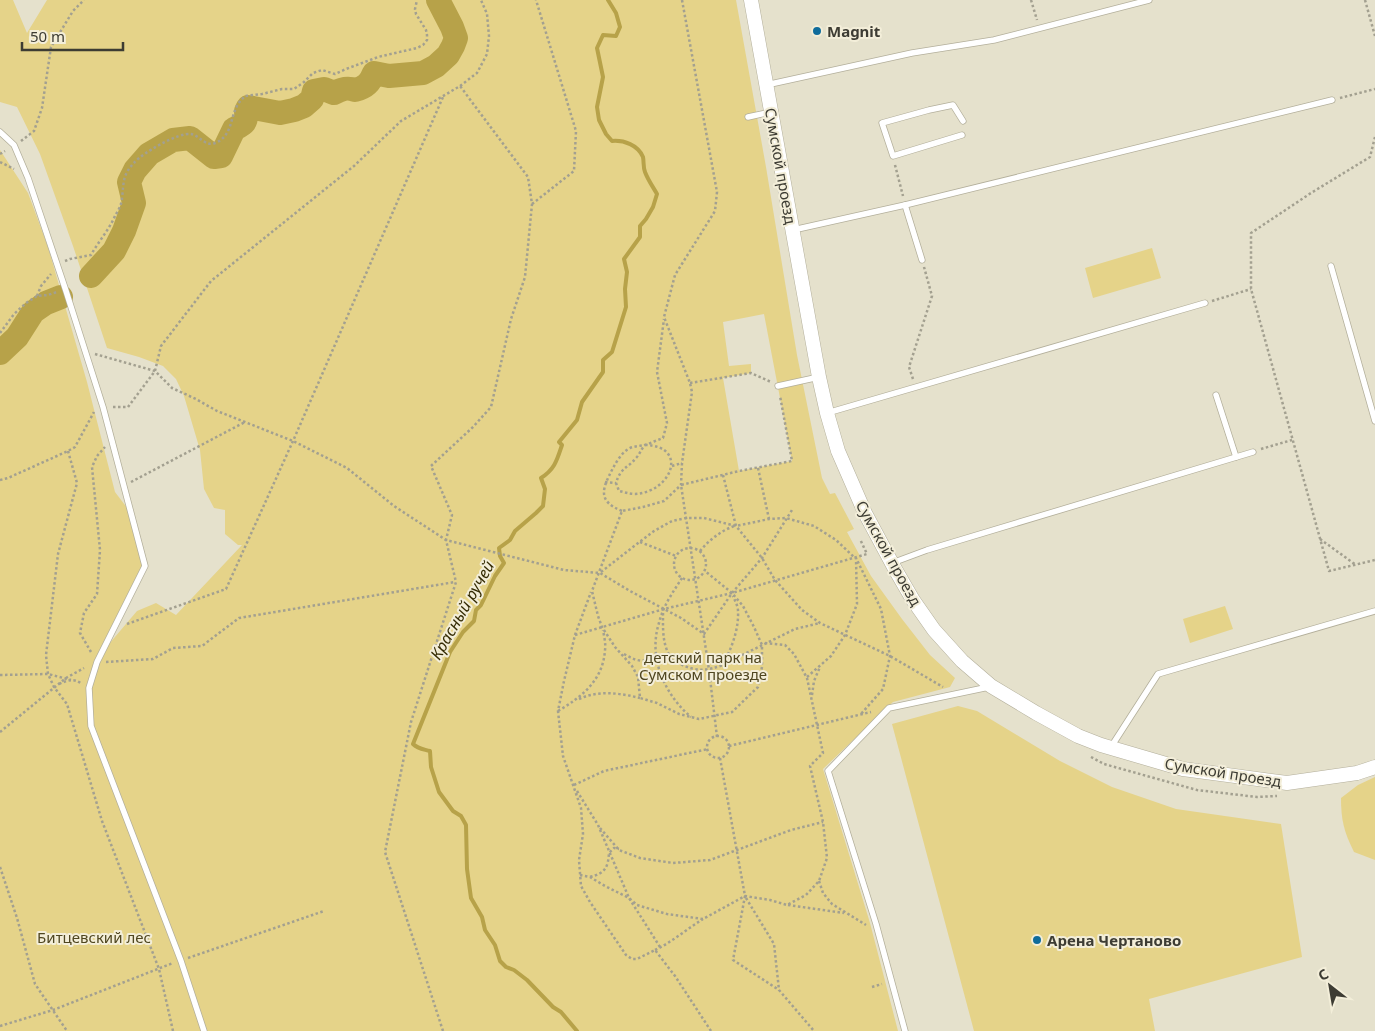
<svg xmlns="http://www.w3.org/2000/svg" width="1375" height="1031" font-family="'Noto Sans',sans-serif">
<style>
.green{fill:#e5d389;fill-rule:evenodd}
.water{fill:#b7a249}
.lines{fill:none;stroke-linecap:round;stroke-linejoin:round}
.stream{stroke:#b7a249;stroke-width:4}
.river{stroke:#b7a249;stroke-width:24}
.service-casing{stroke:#b3af9b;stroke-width:7}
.tertiary-casing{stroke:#b3af9b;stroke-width:15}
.path{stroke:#a3a090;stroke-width:2.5;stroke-dasharray:2.5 2.5;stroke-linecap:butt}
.service{stroke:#fff;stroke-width:5.5}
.tertiary{stroke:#fff;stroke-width:14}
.poi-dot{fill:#0f6c9b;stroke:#f3eed9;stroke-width:2}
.labels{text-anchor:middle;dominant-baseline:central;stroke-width:4;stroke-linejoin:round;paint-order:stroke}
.poi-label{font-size:15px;font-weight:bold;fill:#3d3c33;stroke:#f3eed9;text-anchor:start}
.street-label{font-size:15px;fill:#3d3c33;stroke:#f3eed9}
.park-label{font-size:15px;fill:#4f4620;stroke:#f3eed9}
.water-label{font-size:16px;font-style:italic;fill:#352c04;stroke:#f3eed9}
</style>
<rect width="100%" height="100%" fill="#e5e1cc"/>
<g class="green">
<path d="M 0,0 L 13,0 L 27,33 L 47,0 L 736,0 L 766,167 L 797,355 L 822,478 L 830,494 L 835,493 L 854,529 L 847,532 L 871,576 L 902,619 L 930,655 L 955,678 L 950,687 L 893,702 L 823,769 L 870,923 L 898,1031 L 0,1031 L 0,150 L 28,193 L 48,247 L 87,382 L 115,492 L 134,517 L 142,565 L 109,644 L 137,611 L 156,603 L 176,615 L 242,545 L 238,545 L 225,534 L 225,510 L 214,508 L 204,489 L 200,450 L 184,396 L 176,379 L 163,366 L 139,357 L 107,348 L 73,246 L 40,154 L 17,107 L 0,102 ZM 764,314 L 792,461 L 739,471 L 723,378 L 751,373 L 751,364 L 729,366 L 723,322 Z"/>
<path d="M 1152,248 L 1161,278 L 1093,298 L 1085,268 Z"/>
<path d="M 1225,606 L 1233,629 L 1190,643 L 1183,619 Z"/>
<path d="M 958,706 L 977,711 L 1060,761 L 1112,787 L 1176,809 L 1281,824 L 1302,957 L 1149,999 L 1155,1031 L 974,1031 L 892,724 Z"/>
<path d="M 1375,777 L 1375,860 L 1354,852 C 1344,832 1341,820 1341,798 L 1358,785 Z"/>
</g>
<path class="water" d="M 134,203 C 133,221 126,237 119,252 C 117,254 117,257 116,259 C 112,266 106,272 100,277 L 91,276 L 91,265 L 102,253 L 105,247 L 117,237 Z"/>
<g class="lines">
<path class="stream" d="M 577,1031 L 561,1012 L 553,1007 L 527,980 L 514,970 L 506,967 L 500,961 L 495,945 L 485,930 L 482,917 L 471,898 L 467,869 L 466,825 L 461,816 L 453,811 L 439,792 L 431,767 L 430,751 C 423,749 418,749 413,744 L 450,652 L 463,632 L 474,621 L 476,610 L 481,605 L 495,576 L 504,563 L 500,556 L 499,548 L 510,540 L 515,531 L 536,513 L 543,506 L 545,489 L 541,478 C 555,469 557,460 562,445 L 559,442 L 577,420 L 582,402 L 603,372 L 603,360 L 612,352 L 626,307 L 625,289 L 627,272 L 624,259 L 640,237 L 640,226 L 646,219 L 653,207 L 657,194 C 653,187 648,180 645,172 C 643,167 644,162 643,157 C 638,145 624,140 612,141 L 606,134 L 599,120 L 597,107 L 603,77 L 597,48 L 603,35 L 616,36 L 620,27 L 616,13 L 608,0"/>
<g class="river">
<path d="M 91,276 L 114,251 L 124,231 L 134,203 L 129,182 L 135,170 L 149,154 L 173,140 L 190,138 L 214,157 L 221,156 L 234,129 C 244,124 247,123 246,111 L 248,107 L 280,113 L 294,110 L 304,106 L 312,99 L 314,91 L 324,89 L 334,93 C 341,89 347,87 355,90 C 366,87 370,83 374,73 L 389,76 L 423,73 L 436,66 L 448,55 L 453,46 L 456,38 L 452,27 L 438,0"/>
<path d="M 0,353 L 17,337 L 33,312 L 46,303 L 61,297"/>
</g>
<g class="service-casing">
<g id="service">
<path d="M 766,85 L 912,53 L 994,40 L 1149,0"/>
<path d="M 748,117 L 771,112"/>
<path d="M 0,132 L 14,145 L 28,178 L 66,291 L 103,407 L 145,566 L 97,662 L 89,688 L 91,726 L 181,961 L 204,1031"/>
<path d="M 962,135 L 893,156 L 882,123 L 929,110 L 953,105 L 963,121"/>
<path d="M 905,205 L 922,260"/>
<path d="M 793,230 L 905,205 L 1332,100"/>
<path d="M 1331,266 L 1375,421"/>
<path d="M 778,386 L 819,377"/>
<path d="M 1216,395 L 1236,457"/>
<path d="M 827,413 L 1205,303"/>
<path d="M 892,563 L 927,550 L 1253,452"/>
<path d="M 1111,747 L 1158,674 L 1375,611"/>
<path d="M 905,1031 L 876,924 L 828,771 L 889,708 L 989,687"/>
</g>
</g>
<g class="tertiary-casing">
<path id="tertiary" d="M 751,0 L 819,377 L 827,413 L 838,451 L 865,513 L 895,569 L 913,600 L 934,630 L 962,661 L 991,686 L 1036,713 L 1078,736 L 1101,745 L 1183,769 L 1287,783 L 1357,773 L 1375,767"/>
</g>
<g class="path">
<path d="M 682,0 L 717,192 L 715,211 L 675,275 L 664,317 L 690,383 L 692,392 L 682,463 L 681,485 L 664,501 L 643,507 L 622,511 L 592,591 L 598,616 L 602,627 L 615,647 L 632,666 L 638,677 L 640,698 L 657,703 L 679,714 L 699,719 L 732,712 L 758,687 L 762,667 L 762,645 L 754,627 L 743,606 L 732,593 L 705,571"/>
<path d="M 1031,0 L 1037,20"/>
<path d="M 1365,0 L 1375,36"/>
<path d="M 1340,98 L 1375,89"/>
<path d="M 1375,137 L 1370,157 L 1311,193 L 1251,233 L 1251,289 L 1329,571 L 1375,560"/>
<path d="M 21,141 L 34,131 L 42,108 L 51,47 L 73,11 L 84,0"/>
<path d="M 0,154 L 5,151"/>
<path d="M 0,162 L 14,169"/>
<path d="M 895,165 L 903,196"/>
<path d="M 532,204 L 574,171 L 576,131 L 536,0"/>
<path d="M 65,261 L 70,259 L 91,255 C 98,242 109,230 115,216 C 118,211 122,204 122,198 C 124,183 122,175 134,163 C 142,153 179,132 191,134 C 200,136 206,147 215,143 C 231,137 230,121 236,108 C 238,103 242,99 245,96 L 262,94 L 282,89 L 294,89 L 304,82 L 313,73 L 322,70 L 335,74 L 346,69 L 378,57 L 417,48 L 423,45 L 427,40 L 427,35 L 426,30 L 416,14 L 415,9 L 417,0"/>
<path d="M 37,296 L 41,286 L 51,274"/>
<path d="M 1212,301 L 1251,289"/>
<path d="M 0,333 L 14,314 L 26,303 L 37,296 L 48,295 L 57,292"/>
<path d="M 95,354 L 155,371 L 172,388 L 196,399 L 217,411 L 293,441 L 347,468 L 394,506 L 446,540 L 564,570 L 600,573 L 630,591 L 681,618 L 704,634 L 732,593 L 762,558 L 792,510"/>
<path d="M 913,379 L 909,367 L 932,296 L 924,267"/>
<path d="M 690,383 L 751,373 L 771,382"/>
<path d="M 113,407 L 128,407 L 155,371 L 161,346 L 211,281 L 354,166 L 401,121 L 460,86 L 477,73 L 487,54 L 489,36 L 487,14 L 481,0"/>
<path d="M 645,445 C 689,446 672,492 635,494 C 629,494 624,492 619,491 L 616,483 C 621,467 627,469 636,458 C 640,454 641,449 645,445 Z"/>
<path d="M 1261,449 L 1292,440"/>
<path d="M 68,451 L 77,483 L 58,554 L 46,655 L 48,674 L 54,687 L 67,704 L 102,821 L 159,969 L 173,1031"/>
<path d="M 672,466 L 682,463"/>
<path d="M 758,468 L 769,519"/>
<path d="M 723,475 L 736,526 L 762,558 L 775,580 L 802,610 L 820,623 L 890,656 L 943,687"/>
<path d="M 0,480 L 8,478 L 68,451 L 75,447 L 94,412"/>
<path d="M 131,482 L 245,422"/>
<path d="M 605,482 L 616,483"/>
<path d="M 622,511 C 597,501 602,489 613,468 C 617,461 622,452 630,448 C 635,446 640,446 645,445 C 651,443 657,440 663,438 L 667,423 L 657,372 L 664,319"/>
<path d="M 1320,539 L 1356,565"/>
<path d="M 640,542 L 676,556"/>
<circle cx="690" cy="564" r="16"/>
<path d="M 700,551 C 709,540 721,531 734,526"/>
<path d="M 601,572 L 633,547 L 654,531 L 672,521 L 686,518 L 704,518 L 736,526 L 769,519 L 786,518 L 814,526 L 836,540 L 855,558"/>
<path d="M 682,578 C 673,592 663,606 659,623 C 648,657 664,694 691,717"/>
<path d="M 663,613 C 663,630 662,645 672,660"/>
<path d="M 127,624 L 226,589 L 293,441 L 443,97"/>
<path d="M 575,635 L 591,592"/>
<path d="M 91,652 L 80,633 L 84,613 L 97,594 L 100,550 L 92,467 L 97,456 L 105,447"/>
<path d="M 624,654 C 631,658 638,662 646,660 C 654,659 658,656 666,658 C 671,659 676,662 680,664 C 697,672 706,671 723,665 C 731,649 739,630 738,611 C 738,606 735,601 733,596"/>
<path d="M 106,662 L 153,659 L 173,648 L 202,646 L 239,618 L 455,582"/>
<path d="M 724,664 L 795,629 L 820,623"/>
<path d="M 0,675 L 48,674 L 71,680"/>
<path d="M 807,677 L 831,656 L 845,635 L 857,604 L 856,558 L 881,609 L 890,656 L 883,689 L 861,714"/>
<path d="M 59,684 C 68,680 74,678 82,684"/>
<path d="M 812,695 L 814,681 L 820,667"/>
<path d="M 579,699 C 598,690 620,693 640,698"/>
<path d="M 558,711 C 583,696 603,680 605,650 C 606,644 604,636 603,630"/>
<path d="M 0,732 L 66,678 L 84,668"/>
<circle cx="718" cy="747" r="11"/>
<path d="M 717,737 L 709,670 L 681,485 L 739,471 L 792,461 L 780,396"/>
<path d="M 729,746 L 871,712"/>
<path d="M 1091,757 L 1104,764 L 1197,790 L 1257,797 L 1277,796"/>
<path d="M 720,758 L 745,896 L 733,960 L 779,990"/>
<path d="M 574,785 L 604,771 L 708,749"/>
<path d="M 577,791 L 598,825 L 629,898 L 637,905 L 667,914 L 703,919 L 745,896 L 770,900 L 787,905 L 806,895 L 819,881 L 827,858 L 823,822 L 810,766 L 823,753 L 807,678 L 794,654 L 785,645 L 765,643"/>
<path d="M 600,828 L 619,850 L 640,858 L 673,863 L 710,860 L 791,830 L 823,822"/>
<path d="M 0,867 L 17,918 L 35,984 L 67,1031"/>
<path d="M 580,875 L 590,877 L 605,886 L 629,898 L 660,947"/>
<path d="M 590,877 C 605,873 608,868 609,853 L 614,848 L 619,849"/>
<path d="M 819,881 L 823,893 L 832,904 L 866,925"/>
<path d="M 746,898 L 774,944 L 779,990 L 814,1031"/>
<path d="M 788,905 L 844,913"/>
<path d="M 655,950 C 672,942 687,929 703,919"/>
<path d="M 188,958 L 324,911"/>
<path d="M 872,987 L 882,984"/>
<path d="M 0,1026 L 53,1010 L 173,963"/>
<path d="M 443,1031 L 385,852 L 411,722 L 456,582 L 446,540 L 452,515 L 431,466 L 473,427 L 491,407 L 511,319 L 525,277 L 532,204 L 528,177 L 460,86"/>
<path d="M 711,1031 L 675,976 L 655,950 L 637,959 L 632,959 L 626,955 L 590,902 L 581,886 L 579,860 L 583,834 L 581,808 L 563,756 L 558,711 L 564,681 L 575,635 L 664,609 L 732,593 L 867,554 L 860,539"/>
</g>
<use href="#service" class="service"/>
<use href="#tertiary" class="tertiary"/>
</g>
<g class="poi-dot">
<circle cx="817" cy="31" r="5"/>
<circle cx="1037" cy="940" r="5"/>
</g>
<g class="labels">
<g class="poi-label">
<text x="827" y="31">Magnit</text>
<text x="1047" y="940">Арена Чертаново</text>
</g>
<g class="street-label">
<text transform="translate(781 166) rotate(80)">Сумской проезд</text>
<text transform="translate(889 553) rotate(61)">Сумской проезд</text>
<text transform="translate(1223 772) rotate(9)">Сумской проезд</text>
</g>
<g class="park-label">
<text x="703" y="657">детский парк на<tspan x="703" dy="17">Сумском проезде</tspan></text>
<text x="94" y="937">Битцевский лес</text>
</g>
<g class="water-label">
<text transform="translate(462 610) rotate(-60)">Красный ручей</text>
</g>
</g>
<g transform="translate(1330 986) rotate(329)" stroke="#f3eed9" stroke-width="4" paint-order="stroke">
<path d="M0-4L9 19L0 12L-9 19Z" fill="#3d3c33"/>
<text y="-8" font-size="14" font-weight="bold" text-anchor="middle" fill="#3d3c33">С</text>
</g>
<path d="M22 42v8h101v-8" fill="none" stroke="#3d3c33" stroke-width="2.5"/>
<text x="30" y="42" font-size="15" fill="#3d3c33" stroke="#f3eed9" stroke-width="4" paint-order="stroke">50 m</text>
</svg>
